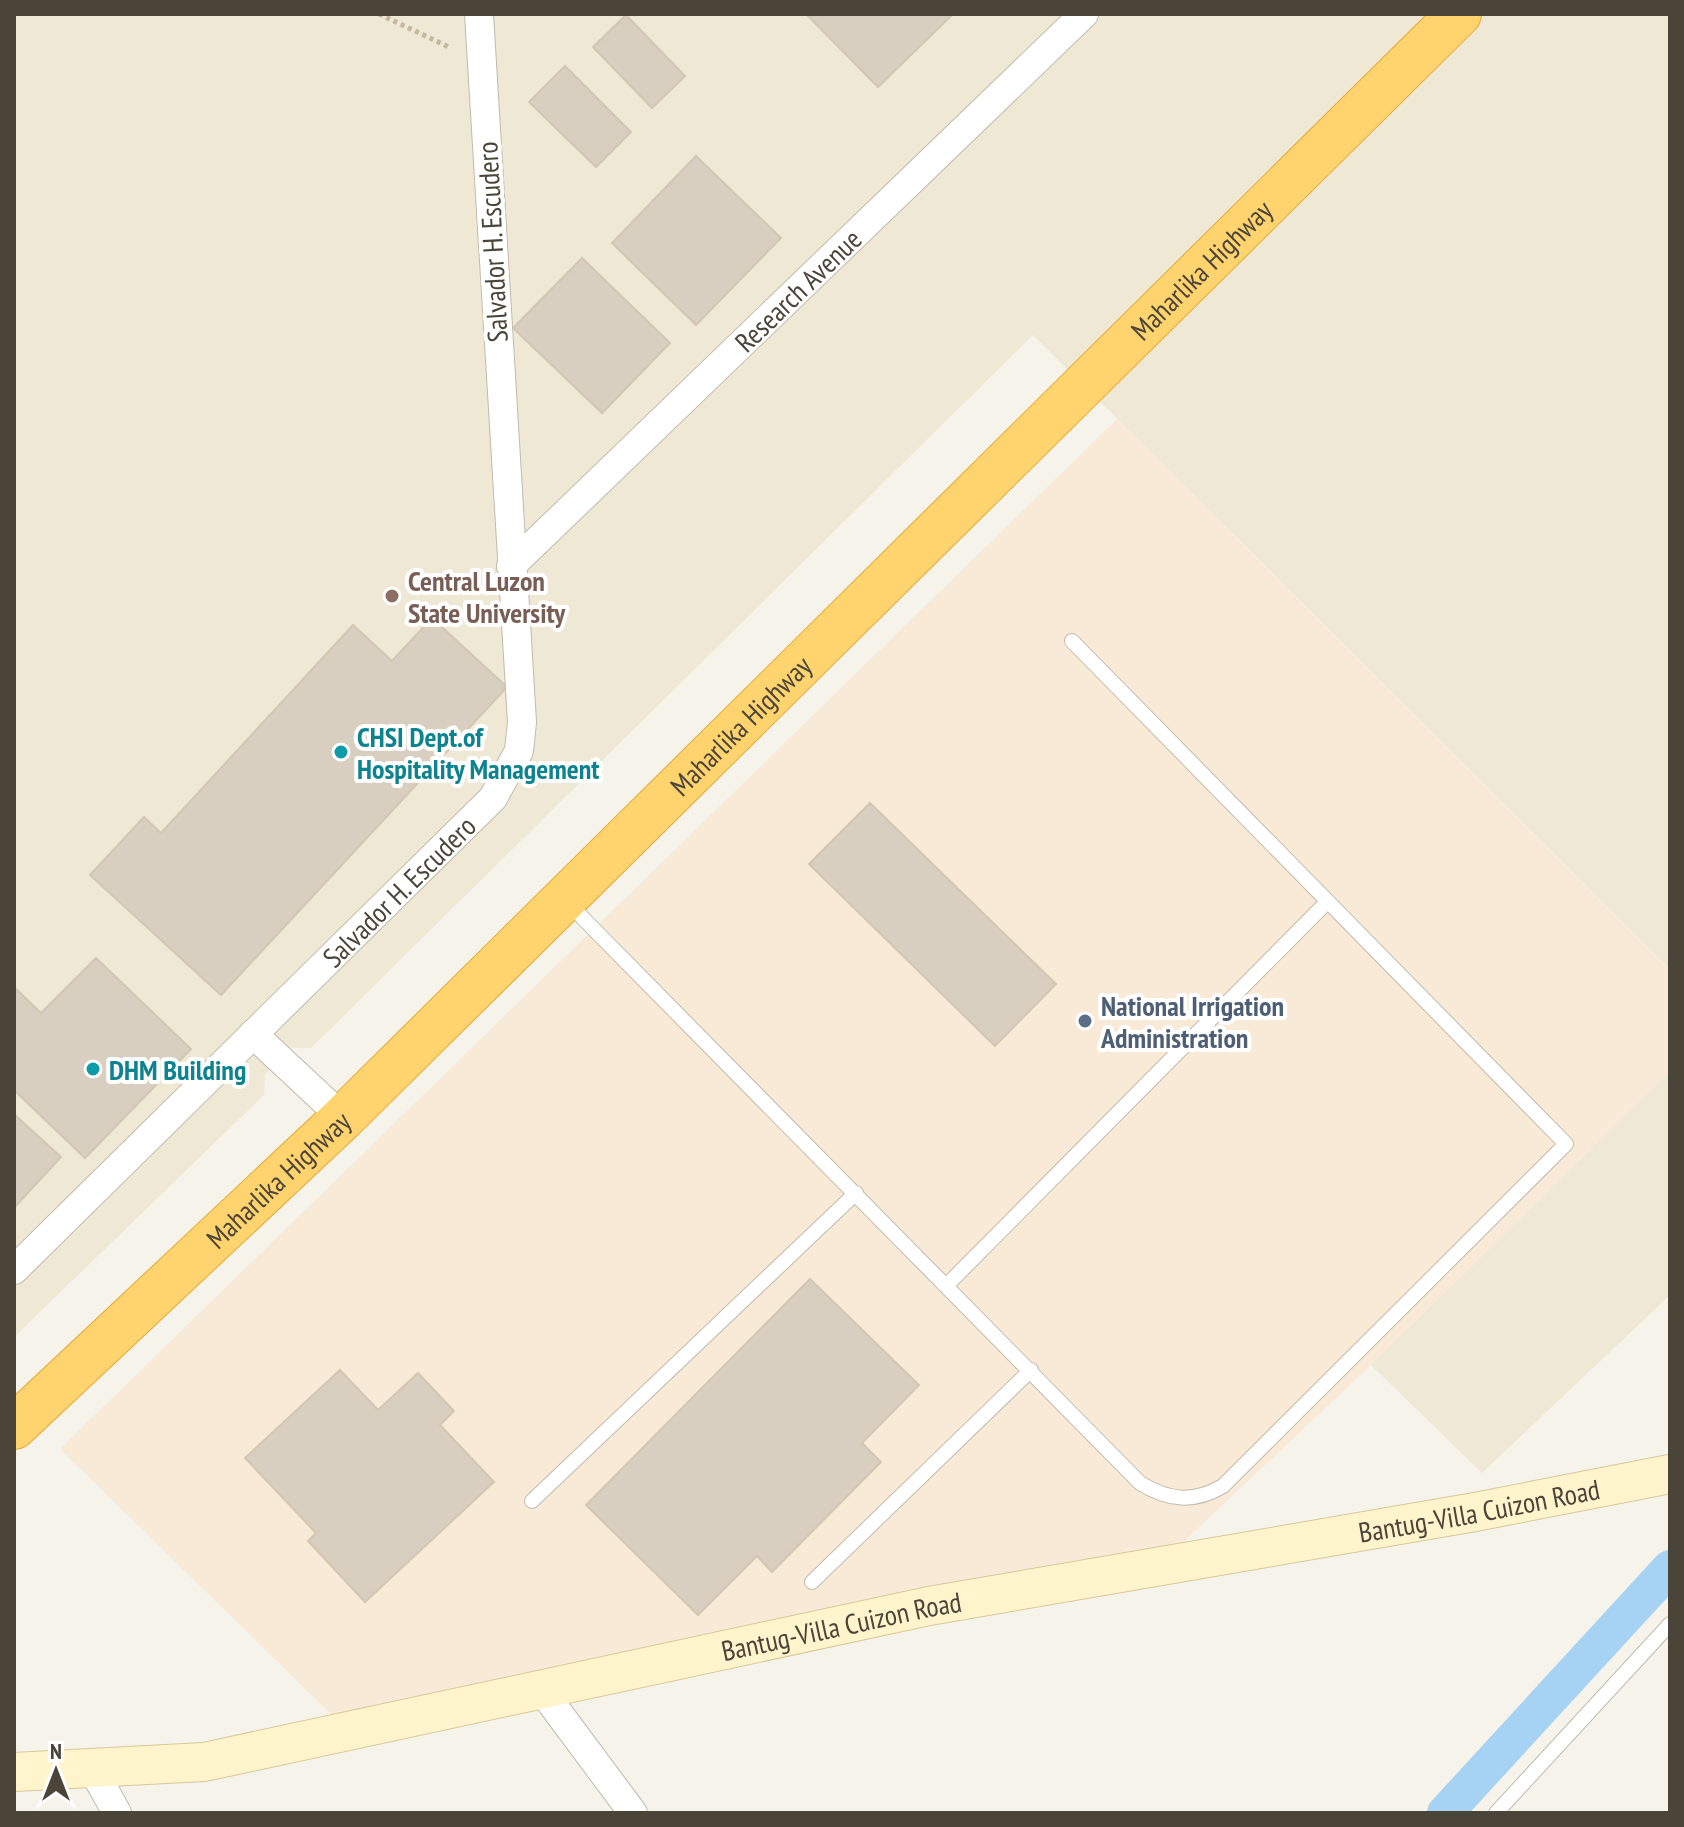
<svg xmlns="http://www.w3.org/2000/svg" width="1684" height="1827" font-family="'PT Sans Narrow',sans-serif">
<style>
.commercial{fill:#f8ead6}
.education{fill:#efe8d4}
.lines{fill:none;stroke-linecap:round;stroke-linejoin:round}
.canal{stroke:#a6d2f4;stroke-width:36}
.building{fill:#d8cfc0;stroke:#d3c7b2;stroke-width:2}
.lane-casing{stroke:#c2bbad;stroke-width:16}
.street-casing{stroke:#c2bbad;stroke-width:30}
.secondary-casing{stroke:#d7c899;stroke-width:40}
.highway-casing{stroke:#e4a937;stroke-width:46}
.path{stroke:#c4b89d;stroke-width:5;stroke-dasharray:4 4;stroke-linecap:butt}
.lane{stroke:#fff;stroke-width:14}
.street{stroke:#fff;stroke-width:28}
.secondary{stroke:#fff4cc;stroke-width:38}
.highway{stroke:#ffd36d;stroke-width:44}
.education-dot{fill:#8d6e63;stroke:#fff;stroke-width:3}
.culture-dot{fill:#0f9aa8;stroke:#fff;stroke-width:3}
.service-dot{fill:#5c6f8a;stroke:#fff;stroke-width:3}
.labels{text-anchor:middle;dominant-baseline:central;stroke-width:8;stroke-linejoin:round;paint-order:stroke}
.street-label{font-size:28px;fill:#4b4438;stroke:#fff}
.education-label{font-size:28px;font-weight:bold;fill:#785e54;stroke:#fff;text-anchor:start}
.culture-label{font-size:28px;font-weight:bold;fill:#0d838f;stroke:#fff;text-anchor:start}
.service-label{font-size:28px;font-weight:bold;fill:#4e5e75;stroke:#fff;text-anchor:start}
</style>
<rect width="100%" height="100%" fill="#f6f3eb"/>
<path class="commercial" d="M 1117,419 L 1670,970 L 1670,1072 L 1371,1365 L 1179,1546 L 336,1719 L 60,1449 Z"/>
<g class="education">
<path d="M 14,14 L 1670,14 L 1670,969 L 1033,335 L 311,1048 L 292,1048 L 265,1074 L 264,1095 L 14,1337 Z"/>
<path d="M 1670,1072 L 1670,1295 L 1482,1473 L 1371,1365 Z"/>
</g>
<g class="lines">
<path class="canal" d="M 1445,1813 L 1670,1568"/>
</g>
<g class="building">
<path d="M 806,14 L 953,14 L 878,87 Z"/>
<path d="M 626,15 L 685,76 L 652,108 L 593,47 Z"/>
<path d="M 565,66 L 631,132 L 596,167 L 529,102 Z"/>
<path d="M 696,156 L 781,238 L 696,325 L 612,243 Z"/>
<path d="M 582,258 L 670,343 L 602,413 L 513,328 Z"/>
<path d="M 432,618 L 507,687 L 221,995 L 90,875 L 144,817 L 161,833 L 353,625 L 392,661 Z"/>
<path d="M 870,803 L 1056,984 L 995,1046 L 809,864 Z"/>
<path d="M 96,958 L 191,1049 L 85,1158 L 14,1090 L 14,987 L 41,1013 Z"/>
<path d="M 14,1114 L 61,1157 L 14,1208 Z"/>
<path d="M 810,1279 L 919,1385 L 862,1443 L 881,1462 L 772,1572 L 757,1556 L 698,1615 L 586,1505 Z"/>
<path d="M 340,1370 L 378,1410 L 418,1373 L 454,1411 L 440,1425 L 494,1482 L 365,1602 L 308,1541 L 316,1533 L 245,1458 Z"/>
</g>
<g class="lines">
<g class="lane-casing">
<g id="lane">
<path d="M 566,901 L 1140,1483 C 1169,1501 1194,1503 1223,1486 L 1566,1144 L 1072,641"/>
<path d="M 947,1285 L 1326,903"/>
<path d="M 532,1501 L 856,1193"/>
<path d="M 812,1582 L 1031,1370"/>
<path d="M 1496,1813 L 1670,1624"/>
</g>
</g>
<g class="street-casing">
<g id="street">
<path id="s1" d="M 511,566 L 1084,14"/>
<path d="M 253,1034 L 343,1118"/>
<path id="s2" d="M 14,1270 L 493,798 L 519,751 L 522,722 L 479,14"/>
<path d="M 540,1688 L 633,1813"/>
<path d="M 92,1768 L 117,1813"/>
</g>
</g>
<g class="secondary-casing">
<g id="secondary">
<path id="s3" d="M 14,1772 L 204,1762 L 929,1606 L 1475,1512 L 1670,1474"/>
</g>
</g>
<g class="highway-casing">
<g id="highway">
<path id="s4" d="M 14,1427 L 343,1118 L 1459,14"/>
</g>
</g>
<path class="path" d="M 379,14 L 451,48"/>
<use href="#lane" class="lane"/>
<use href="#street" class="street"/>
<use href="#secondary" class="secondary"/>
<use href="#highway" class="highway"/>
</g>
<circle class="education-dot" cx="392" cy="596" r="8"/>
<g class="culture-dot">
<circle cx="341" cy="752" r="8"/>
<circle cx="93" cy="1069" r="8"/>
</g>
<circle class="service-dot" cx="1085" cy="1021" r="8"/>
<g class="labels">
<g class="street-label">
<text transform="translate(492 242) rotate(-93)">Salvador H. Escudero</text>
<text stroke="none"><textPath href="#s4" startOffset="1658">Maharlika Highway</textPath></text>
<text stroke="none"><textPath href="#s1" startOffset="398">Research Avenue</textPath></text>
<text stroke="none"><textPath href="#s4" startOffset="1010">Maharlika Highway</textPath></text>
<text stroke="none"><textPath href="#s2" startOffset="540">Salvador H. Escudero</textPath></text>
<text stroke="none"><textPath href="#s4" startOffset="362">Maharlika Highway</textPath></text>
<text stroke="none"><textPath href="#s3" startOffset="1490">Bantug-Villa Cuizon Road</textPath></text>
<text stroke="none"><textPath href="#s3" startOffset="842">Bantug-Villa Cuizon Road</textPath></text>
</g>
<g class="education-label">
<text x="408" y="580">Central Luzon<tspan x="408" dy="32">State University</tspan></text>
</g>
<g class="culture-label">
<text x="357" y="736">CHSI Dept.of<tspan x="357" dy="32">Hospitality Management</tspan></text>
<text x="109" y="1069">DHM Building</text>
</g>
<g class="service-label">
<text x="1101" y="1005">National Irrigation<tspan x="1101" dy="32">Administration</tspan></text>
</g>
</g>
<rect width="1684" height="1827" fill="none" stroke="#4b4438" stroke-width="32"/>
<g transform="translate(56 1771)" stroke="#ffffff" stroke-width="6" paint-order="stroke">
<path d="M0-6L14 30L0 20L-14 30Z" fill="#4b4438"/>
<text y="-12" font-size="22" font-weight="bold" text-anchor="middle" fill="#4b4438">N</text>
</g>
</svg>
